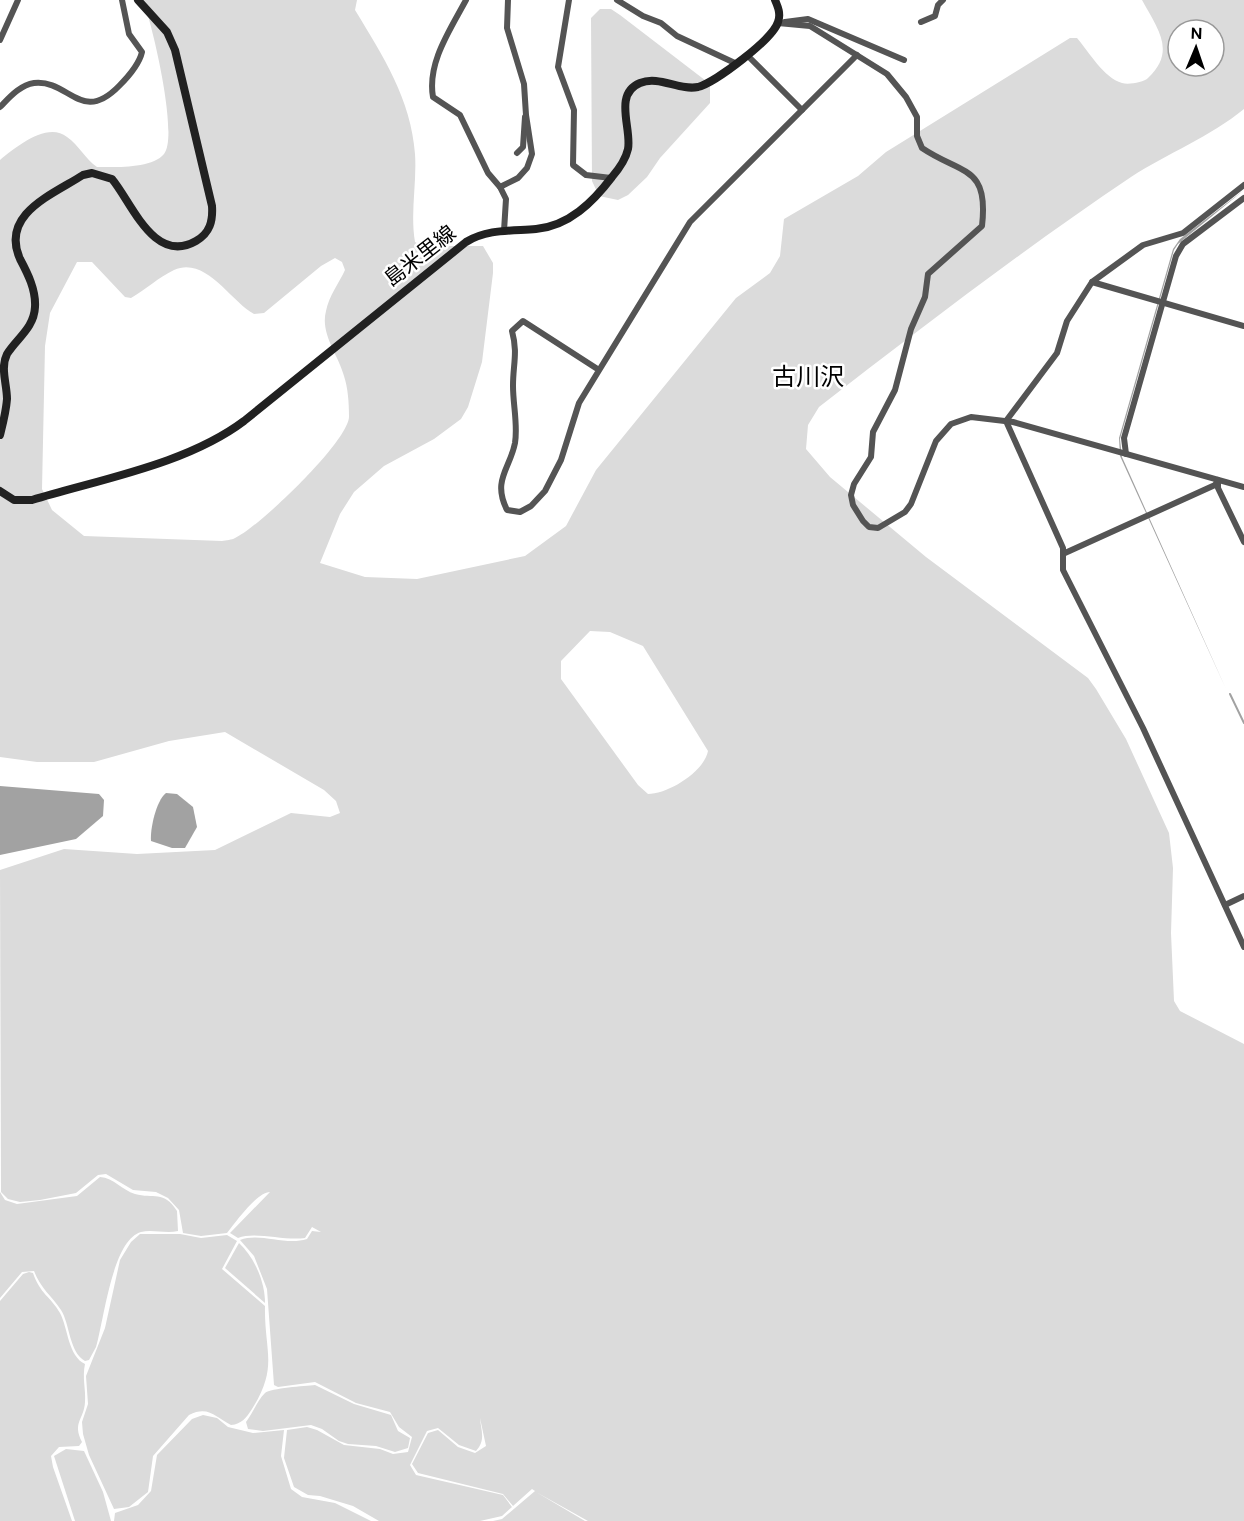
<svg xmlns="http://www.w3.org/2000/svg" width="1244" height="1521" font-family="'DM Sans','Noto Sans JP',sans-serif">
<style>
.green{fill:#dbdbdb;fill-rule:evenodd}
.water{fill:#a2a2a2}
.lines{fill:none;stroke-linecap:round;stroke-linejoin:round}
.stream{stroke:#a2a2a2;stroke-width:2}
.street{stroke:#545454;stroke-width:6}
.secondary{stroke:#212121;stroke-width:8}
.labels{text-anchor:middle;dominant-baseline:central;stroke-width:5;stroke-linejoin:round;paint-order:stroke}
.street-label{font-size:21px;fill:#000;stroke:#fff}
.quarter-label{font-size:24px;fill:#000;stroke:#fff}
</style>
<rect width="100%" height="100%" fill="#fff"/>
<g class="green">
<path d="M 143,0 L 357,0 L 355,10 C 383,56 411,99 415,154 C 417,183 410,213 415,242 L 422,246 L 483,246 L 493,263 L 493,273 L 482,362 L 468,407 L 461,419 L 434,439 L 384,466 L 354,492 L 340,514 L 320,563 L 365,577 L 417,579 L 525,556 L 566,526 L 596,470 L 736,298 L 770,273 L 780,256 L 784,219 L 858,176 L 886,152 L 1070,38 L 1077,38 C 1089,52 1104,78 1122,83 C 1129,85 1144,82 1148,78 C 1177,51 1157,28 1142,0 L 1244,0 L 1244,109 C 1210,137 1168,153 1131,177 C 1024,249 921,328 819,407 L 808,425 L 806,449 L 830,477 L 926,557 L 1088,678 L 1096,689 L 1126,739 L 1169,833 L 1173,868 L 1171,933 L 1174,1001 L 1180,1011 L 1244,1044 L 1244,1521 L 588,1521 L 536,1492 L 585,1521 L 493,1521 L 502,1519 L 535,1491 L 532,1489 L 513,1506 L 503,1494 L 418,1473 L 412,1464 L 428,1433 L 438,1430 L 458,1447 L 475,1453 L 486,1446 L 480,1418 C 481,1431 486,1440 476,1451 L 459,1445 L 438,1428 L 427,1431 L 410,1465 L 416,1475 L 503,1495 L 512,1507 L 502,1516 L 480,1521 L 379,1521 L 353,1506 L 320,1496 L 308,1495 L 294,1487 L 284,1458 L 287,1430 L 307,1427 L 317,1430 L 344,1445 L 380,1449 L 393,1454 L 408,1452 L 412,1437 L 399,1427 L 390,1412 L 356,1403 L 315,1382 L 278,1387 L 274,1385 L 267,1289 L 254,1256 L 240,1240 C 260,1232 285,1246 307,1239 L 312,1231 L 321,1232 L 312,1227 L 305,1238 C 284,1241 255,1231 238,1238 L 230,1233 L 270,1192 C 257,1192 236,1222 227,1233 L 201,1236 L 183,1233 L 179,1210 L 168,1198 L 156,1192 L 133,1190 L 106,1174 L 98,1175 L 76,1193 L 40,1200 L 20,1202 L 8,1199 L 1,1192 L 0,870 L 64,849 L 137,854 L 215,850 L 291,813 L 330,817 L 340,813 L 336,801 L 324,790 L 225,732 L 169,741 L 94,762 L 37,762 L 0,757 L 0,160 C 15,148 47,121 67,137 C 79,145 85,159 97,167 C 114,167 152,169 164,154 C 179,136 152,23 143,0 ZM 1178,30 L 1214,30 L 1214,66 L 1178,66 ZM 335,258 L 342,262 L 345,270 C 339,283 329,296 326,311 C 320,334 338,354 344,376 C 348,388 349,403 349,416 C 350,440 258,528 235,538 C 232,540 226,540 222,541 L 84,536 L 52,510 L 42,489 L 45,346 L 50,313 L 77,262 L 92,262 L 125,297 L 131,298 C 145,290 159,277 174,270 C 206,256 230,301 254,314 L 264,313 L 321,266 ZM 590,631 L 610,632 L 643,646 L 708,751 C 704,772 668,794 648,794 L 638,785 L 561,679 L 561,661 Z"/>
<path d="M 600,9 L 611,9 L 620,15 L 710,84 L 710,103 L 660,158 L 647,177 L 628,195 L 618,200 L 599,196 L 592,181 L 591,18 Z"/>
<path d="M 100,1177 C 114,1178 122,1190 135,1194 C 153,1199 164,1190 177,1211 L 178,1231 C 166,1234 152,1229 141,1232 C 112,1240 104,1321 96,1347 L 89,1360 L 85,1361 C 69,1352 70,1324 61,1310 C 51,1295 41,1289 34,1271 L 22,1272 L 0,1298 L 0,1192 L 5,1200 L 17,1204 L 77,1196 Z"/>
<path d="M 140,1234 L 180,1234 L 201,1238 L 227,1235 L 237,1241 L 222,1269 L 265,1306 C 264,1351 279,1366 252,1409 C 246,1418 242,1424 231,1425 C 216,1418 209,1405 189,1415 L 153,1456 L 148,1492 L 129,1507 L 114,1509 L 89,1455 L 83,1434 L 82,1422 L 88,1404 L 86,1376 L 105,1328 L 120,1260 L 131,1242 Z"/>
<path d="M 239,1243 C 254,1257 265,1281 265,1303 L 225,1268 Z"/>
<path d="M 29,1272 L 33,1273 C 40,1294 51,1297 60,1313 C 68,1328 68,1356 85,1364 C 82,1378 86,1389 85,1402 C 84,1420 72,1422 82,1442 L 79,1446 L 59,1447 L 51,1456 L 53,1467 L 72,1521 L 0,1521 L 0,1301 L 23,1274 Z"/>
<path d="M 315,1385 L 354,1404 L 391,1415 L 398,1431 L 410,1438 L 408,1448 L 395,1452 L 376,1446 L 348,1444 L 339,1441 L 322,1429 L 311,1425 L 263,1431 L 248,1429 L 246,1422 C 253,1413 257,1401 265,1393 C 271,1388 305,1386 315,1385 Z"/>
<path d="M 203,1415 L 217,1418 L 228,1427 L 253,1433 L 284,1430 L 281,1456 L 291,1489 L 302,1497 L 335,1503 L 371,1521 L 114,1521 L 115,1513 L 138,1505 L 151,1491 L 157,1455 L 192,1419 Z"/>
<path d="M 66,1449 L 84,1451 L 103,1492 L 111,1521 L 75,1521 L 54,1456 Z"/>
</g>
<g class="water">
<path d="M 1244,190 L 1178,244 L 1174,250 L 1120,439 L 1122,457 L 1226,689 L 1120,456 L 1119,438 L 1173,249 L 1180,239 Z"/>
<path d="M 0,786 L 99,794 L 104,800 L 103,816 L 76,839 L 0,855 Z"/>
<path d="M 166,793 L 177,794 L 193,807 L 197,827 L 185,848 L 172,848 L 151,841 C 150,829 156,801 166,793 Z"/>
</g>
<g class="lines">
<path class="stream" d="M 1230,694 L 1244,723"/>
<g class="street">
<path d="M 466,0 C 450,30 427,63 433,97 L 460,115 L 488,173 L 500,187 L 506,199 L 504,231"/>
<path d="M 569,0 L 558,67 L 574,110 L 573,165 L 586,175 L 611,178"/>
<path d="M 617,0 L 643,16 L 661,23 L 677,36 L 737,64"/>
<path d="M 785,22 L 808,19 L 904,60"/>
<path d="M 921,22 L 935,16 L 938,5 L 943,0"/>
<path d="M 778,23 L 810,26 L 887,74 L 906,97 L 917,117 L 917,136 L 922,148 C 962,175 989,165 982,226 L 928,274 L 925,297 L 911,329 L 895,390 L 873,432 L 871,457 L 854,484 L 851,495 L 853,505 L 863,521 L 869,527 L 878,528 L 905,512 L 911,504 L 936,441 L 951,424 L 971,417 L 1013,422 L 1244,487"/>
<path d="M 0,40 L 18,0"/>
<path d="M 747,55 L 802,110"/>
<path d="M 0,107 C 9,98 20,85 34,83 C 69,79 81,125 119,86 C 128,77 139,65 142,52 L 129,34 L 122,0"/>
<path d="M 517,153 L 523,147 L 525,117"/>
<path d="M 500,187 L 518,178 L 527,168 L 532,154 L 526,115 L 524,84 L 507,28 L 508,0"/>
<path d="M 1092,282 L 1244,326"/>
<path d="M 599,370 L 523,321 L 512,331 C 518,353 513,364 513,386 C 513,405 518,425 515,443 C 510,469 492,480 507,510 L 520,512 L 531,506 L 545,491 L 561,460 L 579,403 L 690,222 L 857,55"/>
<path d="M 1006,421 L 1063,548 L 1063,570 L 1143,728 L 1244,947"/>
<path d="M 1006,421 L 1057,353 L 1067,321 L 1092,282 L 1143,245 L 1183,233 L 1244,185"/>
<path d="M 1126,454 L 1124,438 L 1176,256 L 1183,244 L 1244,198"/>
<path d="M 1218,481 L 1218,488 L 1244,542"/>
<path d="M 1065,553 L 1215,485 L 1218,480"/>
<path d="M 1225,905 L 1244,896"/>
</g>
<g class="secondary">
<path d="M 0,435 C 3,423 6,412 7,399 C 7,384 0,368 7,354 C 17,338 34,328 35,307 C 36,290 28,274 20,259 C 0,214 52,195 83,175 L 92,173 L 112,179 C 132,203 154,265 196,241 C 210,233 213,221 212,206 L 175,50 L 167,32 L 138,0"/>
<path d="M 0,491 L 14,500 L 32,500 C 101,479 187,464 244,421 L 466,242 C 487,229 511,231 536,229 C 569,226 593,202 612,177 C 618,170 626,158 628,149 C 632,129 613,94 640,83 C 659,75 679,91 698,87 C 716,82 773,39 778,22 C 781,14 778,7 775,0"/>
</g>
</g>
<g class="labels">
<g class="street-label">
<text transform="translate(420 256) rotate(-38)">島米里線</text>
</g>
<g class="quarter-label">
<text x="808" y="376">古川沢</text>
</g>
</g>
<g transform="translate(1196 48) rotate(2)"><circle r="28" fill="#ffffff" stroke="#999999" stroke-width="1.5"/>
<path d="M0-4.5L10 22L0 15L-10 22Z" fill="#000000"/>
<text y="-9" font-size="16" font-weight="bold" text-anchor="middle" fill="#000000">N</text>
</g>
</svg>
